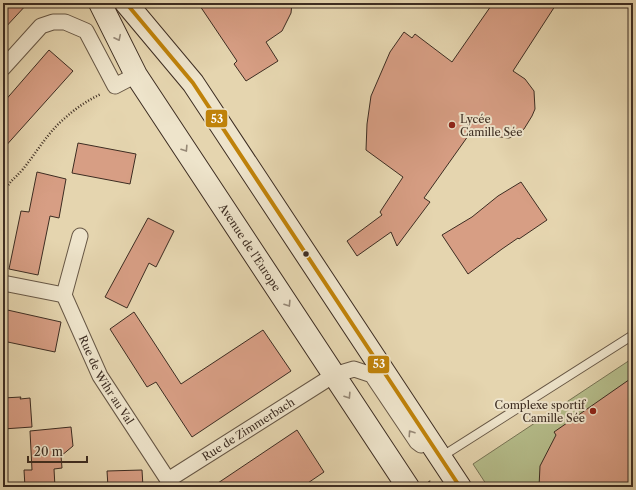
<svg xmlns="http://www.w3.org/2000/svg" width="636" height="490" font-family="'Libre Caslon Text',serif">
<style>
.park{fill:#b5bd8b;stroke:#797556}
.building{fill:#d79e84;stroke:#3d2d22}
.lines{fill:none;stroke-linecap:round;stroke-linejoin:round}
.service-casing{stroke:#675745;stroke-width:10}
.minor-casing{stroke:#675745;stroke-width:17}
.secondary-casing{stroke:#3d2d22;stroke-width:24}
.path{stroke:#3d2d22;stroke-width:2.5;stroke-dasharray:1 2;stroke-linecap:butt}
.service{stroke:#eee4cb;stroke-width:8}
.minor{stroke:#eee4cb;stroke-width:15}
.secondary{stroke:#eee4cb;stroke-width:22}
.bus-1-casing{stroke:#eee4cb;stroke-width:7}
.bus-1{stroke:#bf820a;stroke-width:4}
.oneway{stroke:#968876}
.poi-dot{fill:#8f2418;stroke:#eee4cb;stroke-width:1.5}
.bus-dot{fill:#3d2d22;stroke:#eee4cb;stroke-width:1.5}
.labels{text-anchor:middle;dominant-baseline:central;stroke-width:4;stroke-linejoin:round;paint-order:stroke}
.poi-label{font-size:11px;fill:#3d2d22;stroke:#eee4cb;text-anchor:start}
.street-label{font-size:11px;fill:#3d2d22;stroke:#eee4cb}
.line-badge{stroke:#eee4cb;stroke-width:1.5}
.badge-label{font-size:11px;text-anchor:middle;font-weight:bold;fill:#fff}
</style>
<rect width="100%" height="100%" fill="#e5d5af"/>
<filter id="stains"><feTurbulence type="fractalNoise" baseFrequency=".005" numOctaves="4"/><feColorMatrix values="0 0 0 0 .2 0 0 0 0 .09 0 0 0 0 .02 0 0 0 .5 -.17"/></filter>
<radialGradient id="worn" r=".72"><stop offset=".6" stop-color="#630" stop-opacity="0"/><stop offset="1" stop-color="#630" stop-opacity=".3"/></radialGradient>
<path class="park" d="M 633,358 L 633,487 L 488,487 L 473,464 Z"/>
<g class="building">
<path d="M 3,3 L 28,3 L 3,30 Z"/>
<path d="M 198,3 L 292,3 L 291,13 L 282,31 L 266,42 L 278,61 L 246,81 L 234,64 L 237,61 Z"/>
<path d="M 493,3 L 557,3 L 513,71 L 525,79 L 534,91 L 535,109 L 532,116 L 524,129 L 516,135 L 509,138 L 492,136 L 473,129 L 424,198 L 430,202 L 397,246 L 391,232 L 357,256 L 347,241 L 382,215 L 380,212 L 403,177 L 366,150 L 367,124 L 371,96 L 390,52 L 404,32 L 412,38 L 415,34 L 452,62 Z"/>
<path d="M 49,50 L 73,71 L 3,149 L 3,103 Z"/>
<path d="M 78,143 L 136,154 L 130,184 L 72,173 Z"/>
<path d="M 37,172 L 66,179 L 59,218 L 50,216 L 38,275 L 9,269 L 21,211 L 29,212 Z"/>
<path d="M 521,182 L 547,220 L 519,239 L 518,238 L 502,249 L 468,274 L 442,235 L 472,217 L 498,196 Z"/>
<path d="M 148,218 L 174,231 L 156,267 L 149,263 L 127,308 L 105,297 Z"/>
<path d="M 3,309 L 61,322 L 55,352 L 3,341 Z"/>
<path d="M 134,312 L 181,384 L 263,330 L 291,371 L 192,437 L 156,382 L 147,387 L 110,329 Z"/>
<path d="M 633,377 L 633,487 L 539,487 L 540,466 L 556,435 L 554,432 Z"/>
<path d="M 21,397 L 20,399 L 30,398 L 32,427 L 3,429 L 3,398 Z"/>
<path d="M 71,427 L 73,446 L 61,456 L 62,468 L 54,469 L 55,487 L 25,487 L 24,470 L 32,470 L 30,431 Z"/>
<path d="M 297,430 L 324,472 L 302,487 L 212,487 Z"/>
<path d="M 142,470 L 143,487 L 108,487 L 107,471 Z"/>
</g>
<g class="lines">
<g class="service-casing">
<path id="service" d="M 441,457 L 633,335"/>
</g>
<g class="minor-casing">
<g id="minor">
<path d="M 3,68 L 41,26 L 53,22 L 65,22 L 86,31 L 115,86 L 136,75"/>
<path id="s1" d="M 80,236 L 64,295 L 100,376 L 168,480"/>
<path d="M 3,283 L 64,295"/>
<path id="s2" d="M 168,487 L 168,480 L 334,375 L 354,369 L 372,375 L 417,442 L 421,445"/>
</g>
</g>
<g class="secondary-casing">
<g id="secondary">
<path id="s3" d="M 100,3 L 136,75 L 408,487"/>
<path d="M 126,3 L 193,83 L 460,487"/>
</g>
</g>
<g class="path">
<path d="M 3,196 C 8,181 14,180 23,169 C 37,152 48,132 65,118 C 76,108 88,100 101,94"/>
<path d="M 429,481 L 433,487"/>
</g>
<use href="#service" class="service"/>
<use href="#minor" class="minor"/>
<use href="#secondary" class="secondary"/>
<g class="bus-1-casing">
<path id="bus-1" d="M 126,3 L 193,83 L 460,487"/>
</g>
<use href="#bus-1" class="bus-1"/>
</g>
<defs><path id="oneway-chevron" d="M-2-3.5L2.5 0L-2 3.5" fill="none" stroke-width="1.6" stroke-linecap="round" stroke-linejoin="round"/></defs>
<g class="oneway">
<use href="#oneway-chevron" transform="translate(118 38) rotate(64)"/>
<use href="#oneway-chevron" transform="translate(185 149) rotate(57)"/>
<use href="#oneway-chevron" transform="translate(288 304) rotate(57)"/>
<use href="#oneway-chevron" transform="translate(348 396) rotate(57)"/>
<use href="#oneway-chevron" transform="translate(411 433) rotate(-124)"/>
</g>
<g class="poi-dot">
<circle cx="452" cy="125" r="4"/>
<circle cx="593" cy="411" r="4"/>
</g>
<circle class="bus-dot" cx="306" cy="254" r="3.5"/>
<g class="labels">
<g class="poi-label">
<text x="460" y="119">Lycée<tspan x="460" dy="13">Camille Sée</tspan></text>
<text x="585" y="405" text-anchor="end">Complexe sportif<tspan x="585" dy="13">Camille Sée</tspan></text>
</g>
<g class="street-label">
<text stroke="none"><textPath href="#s3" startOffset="287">Avenue de l'Europe</textPath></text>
<text stroke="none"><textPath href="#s1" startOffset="156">Rue de Wihr au Val</textPath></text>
<text stroke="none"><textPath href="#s2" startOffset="102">Rue de Zimmerbach</textPath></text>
</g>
</g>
<g class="line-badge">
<rect x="205" y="109" width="23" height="19" rx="4" fill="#bf820a"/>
<rect x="367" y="355" width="23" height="19" rx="4" fill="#bf820a"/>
</g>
<g class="badge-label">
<text x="217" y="123">53</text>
<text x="379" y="368">53</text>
</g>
<rect width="636" height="490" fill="none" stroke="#e5d5af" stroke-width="16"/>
<rect x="4" y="4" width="628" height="482" fill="none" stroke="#3d2d22" stroke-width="2"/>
<rect x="8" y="8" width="620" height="474" fill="none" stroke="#3d2d22"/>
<path d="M28 456v6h59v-6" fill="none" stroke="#3d2d22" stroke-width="2"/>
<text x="34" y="456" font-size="12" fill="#3d2d22" stroke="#eee4cb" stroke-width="3" paint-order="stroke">20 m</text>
<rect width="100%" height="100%" filter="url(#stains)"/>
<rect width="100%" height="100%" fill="url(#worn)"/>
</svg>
